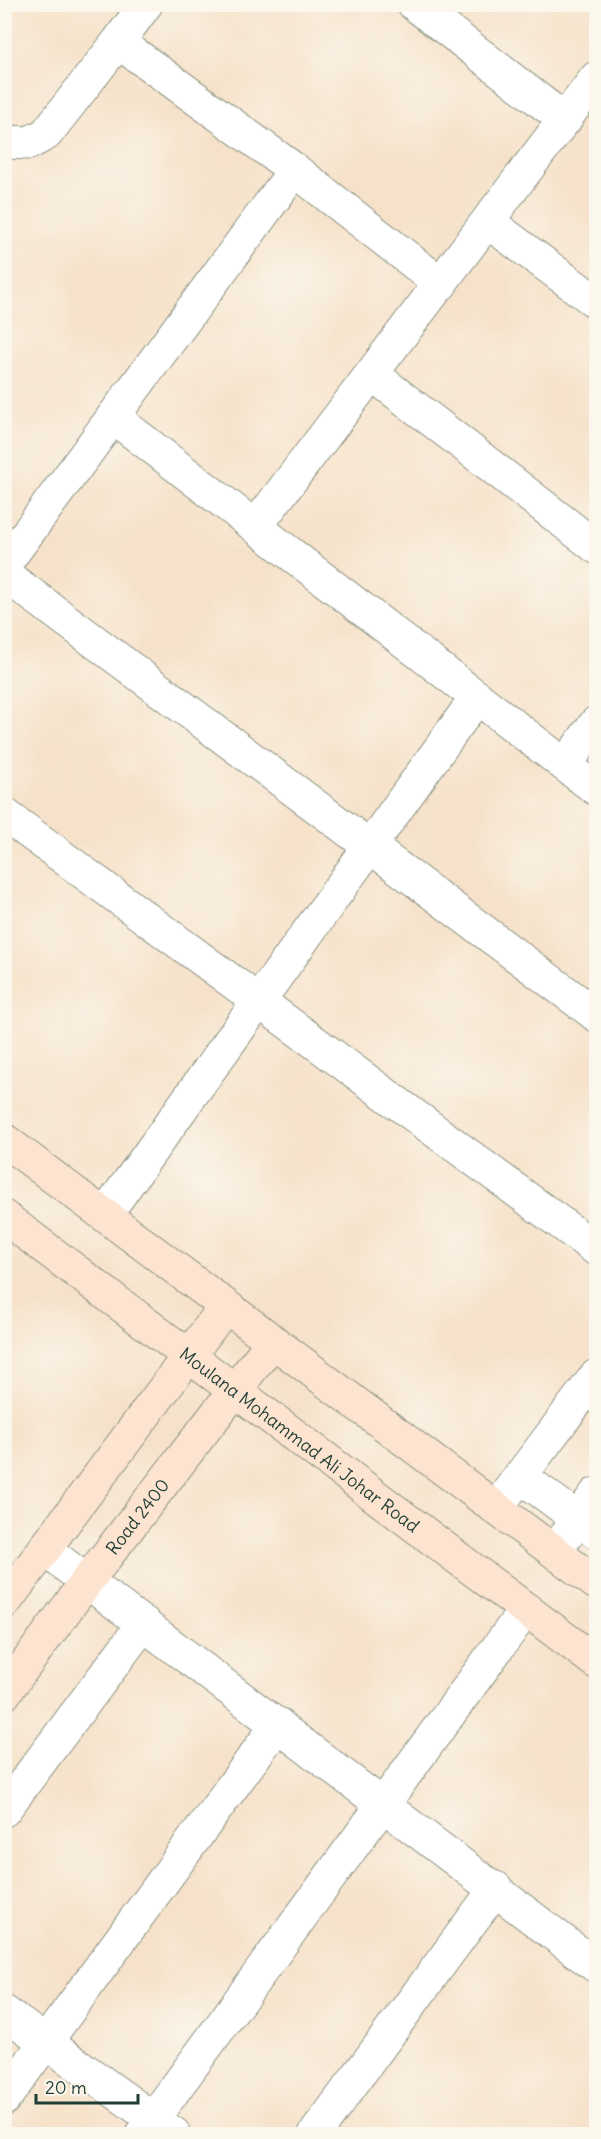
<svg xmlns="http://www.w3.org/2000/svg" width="601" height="2139" font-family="Delius,sans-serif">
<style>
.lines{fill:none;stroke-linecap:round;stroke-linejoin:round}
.minor-casing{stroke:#8a907f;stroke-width:35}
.tertiary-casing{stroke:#8a907f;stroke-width:35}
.secondary-casing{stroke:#8a907f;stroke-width:35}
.minor{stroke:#fff;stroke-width:33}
.tertiary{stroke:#fff;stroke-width:33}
.secondary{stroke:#fde4d1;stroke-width:33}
.labels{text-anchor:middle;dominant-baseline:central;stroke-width:4.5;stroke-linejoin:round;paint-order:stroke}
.street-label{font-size:18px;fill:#1f3d34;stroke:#fbf7ec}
</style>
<rect width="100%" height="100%" fill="#fbf7ec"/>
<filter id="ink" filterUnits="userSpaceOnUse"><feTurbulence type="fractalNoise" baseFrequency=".0167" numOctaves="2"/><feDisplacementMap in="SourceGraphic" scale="12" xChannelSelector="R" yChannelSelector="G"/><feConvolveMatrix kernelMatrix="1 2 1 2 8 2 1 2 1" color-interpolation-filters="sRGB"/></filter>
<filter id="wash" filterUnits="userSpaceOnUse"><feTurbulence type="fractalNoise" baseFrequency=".008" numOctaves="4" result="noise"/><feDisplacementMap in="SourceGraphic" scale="24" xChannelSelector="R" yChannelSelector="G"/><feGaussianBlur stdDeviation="1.35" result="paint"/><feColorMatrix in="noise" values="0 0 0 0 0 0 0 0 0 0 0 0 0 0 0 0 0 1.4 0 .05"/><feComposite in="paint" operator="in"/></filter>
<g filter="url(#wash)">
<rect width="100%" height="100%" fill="#f6e2ca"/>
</g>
<g filter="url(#ink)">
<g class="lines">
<g class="minor-casing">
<g id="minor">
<path d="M 414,4 L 565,120"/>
<path d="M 118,42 L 146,4"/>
<path d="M 4,138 L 9,142 L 29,143 L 46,134 L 118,42 L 295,170 L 441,284"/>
<path d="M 488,222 L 596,302"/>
<path d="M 372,374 L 596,547"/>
<path d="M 113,417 L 596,789"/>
<path d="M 256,526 L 596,78"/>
<path d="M 4,565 L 295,170"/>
<path d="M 4,574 L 596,1015"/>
<path d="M 565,765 L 596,723"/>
<path d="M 4,814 L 596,1249"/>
<path d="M 105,1215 L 477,697"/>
<path d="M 520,1476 L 596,1532"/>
<path d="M 44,1549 L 596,1966"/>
<path d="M 4,1810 L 144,1623"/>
<path d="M 4,2012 L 174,2134"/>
<path d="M 4,2099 L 278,1724"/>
<path d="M 142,2134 L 526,1609"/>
<path d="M 315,2134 L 496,1888"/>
</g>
</g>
<g class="tertiary-casing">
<g id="tertiary">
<path d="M 496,1508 L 596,1376"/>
<path d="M 555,1551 L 596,1494"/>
</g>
</g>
<g class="secondary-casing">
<g id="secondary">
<path d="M 4,1140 L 596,1583"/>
<path id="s1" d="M 4,1217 L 596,1662"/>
<path d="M 4,1603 L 226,1306"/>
<path id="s2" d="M 4,1694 L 87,1581 L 273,1341"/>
</g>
</g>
<use href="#minor" class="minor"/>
<use href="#tertiary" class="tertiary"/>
<use href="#secondary" class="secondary"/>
</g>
</g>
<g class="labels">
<g class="street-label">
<text stroke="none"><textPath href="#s1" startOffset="370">Moulana Mohammad Ali Johar Road</textPath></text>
<text stroke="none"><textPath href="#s2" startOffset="222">Road 2400</textPath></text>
</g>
</g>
<rect width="601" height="2139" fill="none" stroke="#fbf7ec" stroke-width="24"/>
<path d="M36 2094v9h102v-9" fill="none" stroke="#1f3d34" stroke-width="3"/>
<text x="45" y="2094" font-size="18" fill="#1f3d34" stroke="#fbf7ec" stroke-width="4.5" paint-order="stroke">20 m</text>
</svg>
